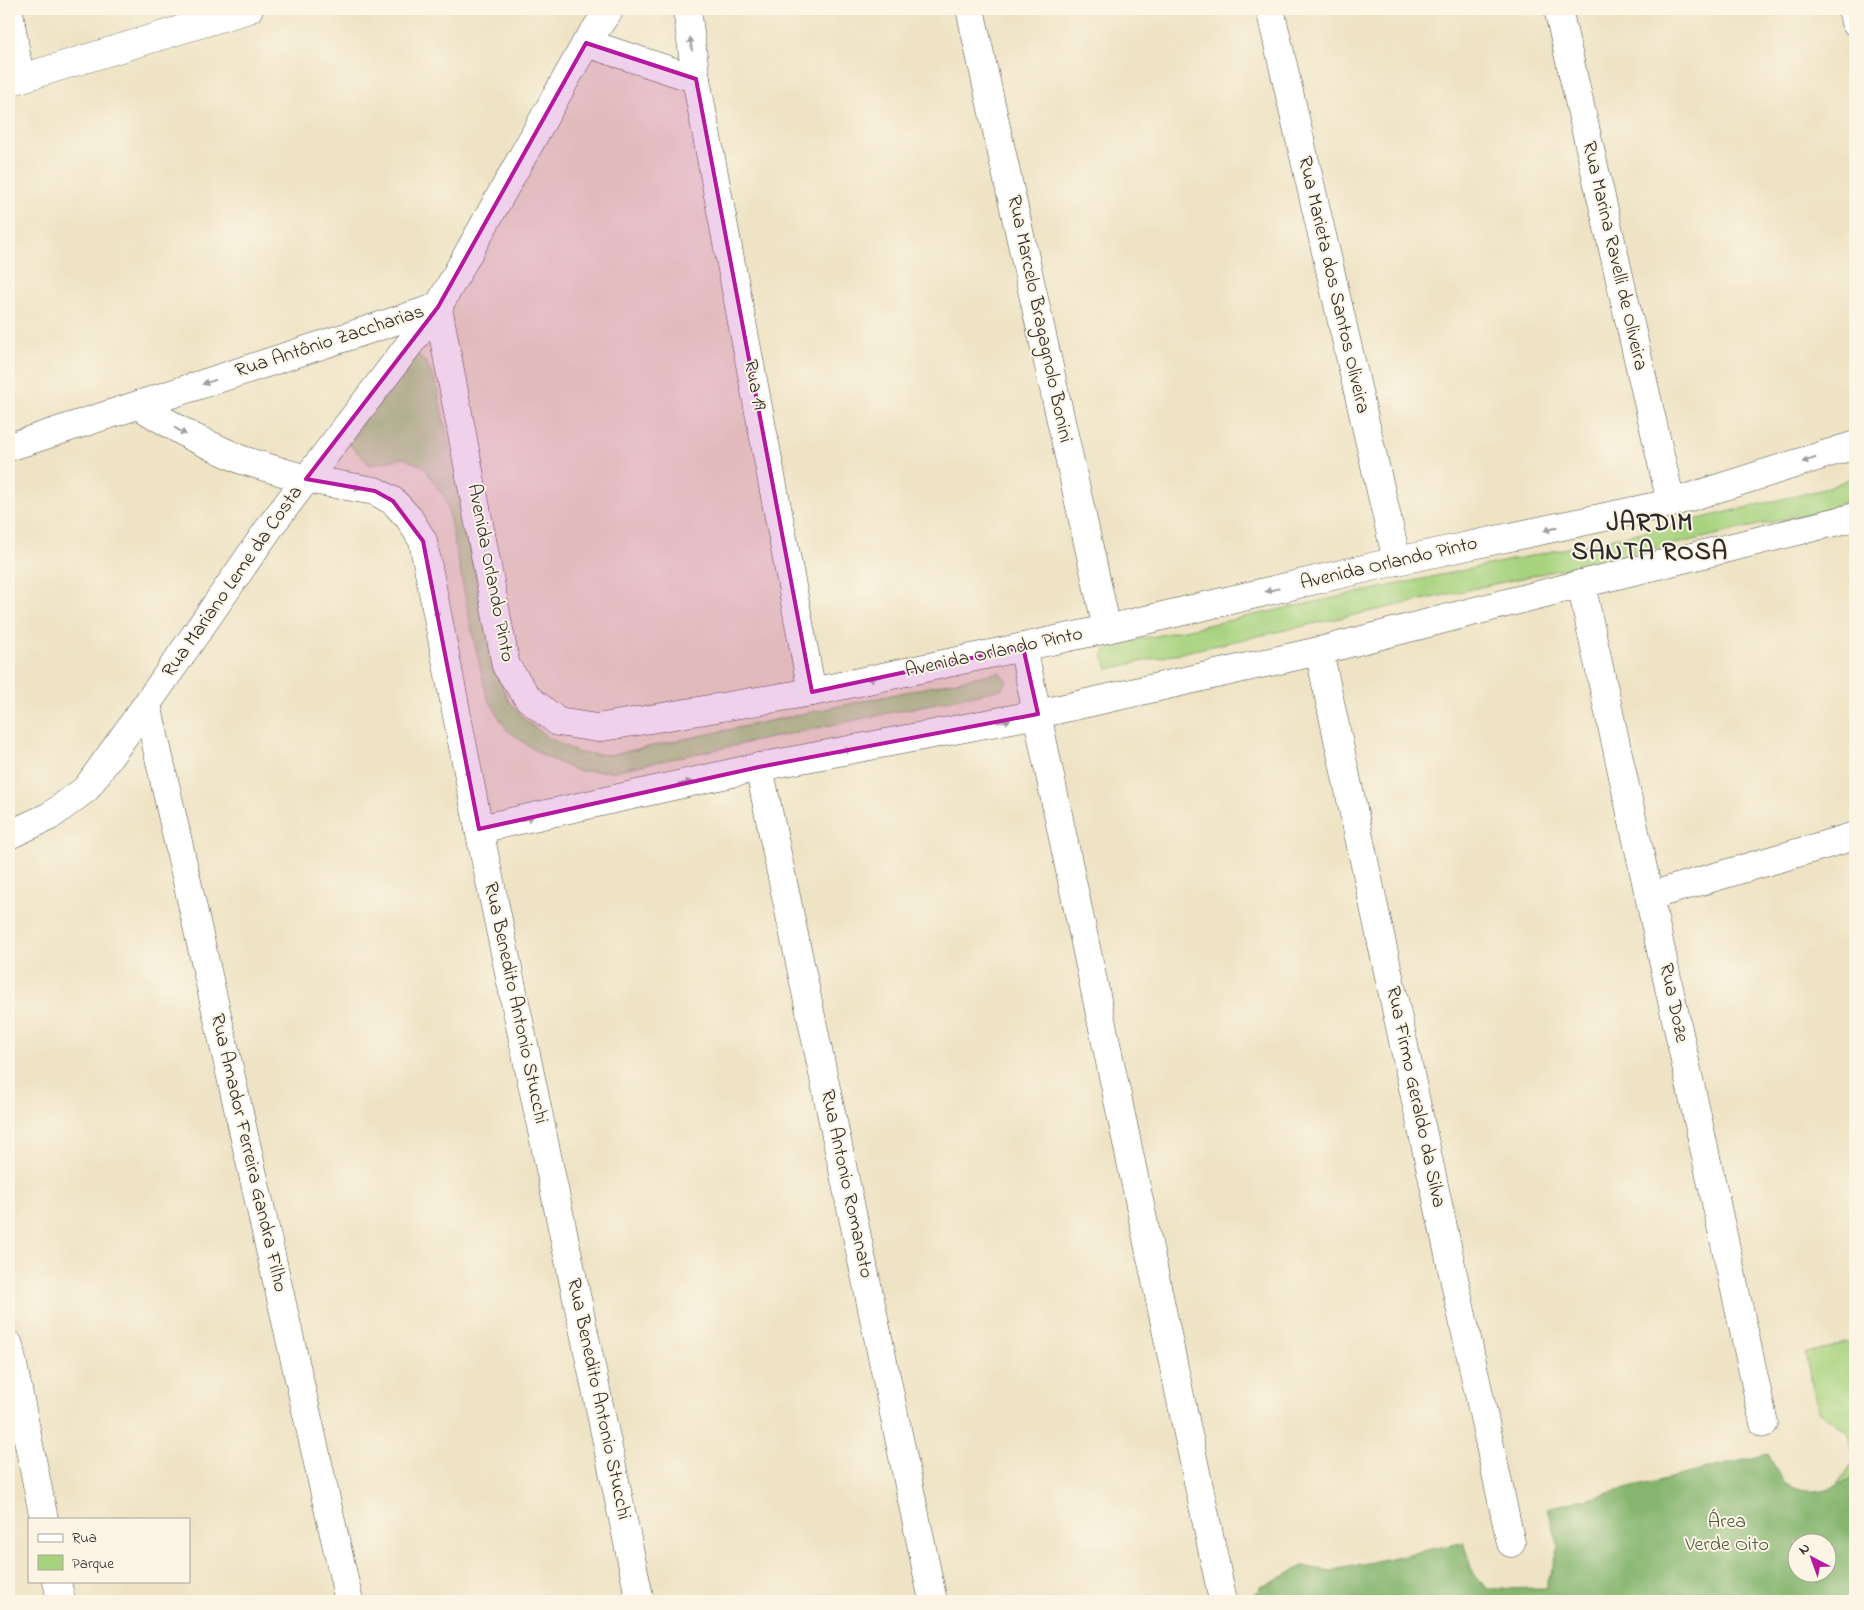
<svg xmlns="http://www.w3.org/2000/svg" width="1864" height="1610" font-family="'Indie Flower',sans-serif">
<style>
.green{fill:#a7d37f;stroke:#697f55}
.forest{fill:#85b56e;stroke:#58704c;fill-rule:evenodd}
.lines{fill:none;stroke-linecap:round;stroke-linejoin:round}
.minor-casing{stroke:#484742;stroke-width:29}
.minor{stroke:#fff;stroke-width:28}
.oneway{fill:#a0a0a0}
.marked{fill:#b5179e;fill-opacity:0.2;stroke:#b5179e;stroke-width:4;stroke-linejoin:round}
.labels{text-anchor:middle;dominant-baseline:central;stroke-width:4;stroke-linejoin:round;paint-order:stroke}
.street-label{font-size:20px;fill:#2b2b2b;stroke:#fcf5e5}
.park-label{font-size:20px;fill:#4a5540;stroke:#fcf5e5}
.district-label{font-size:25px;font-weight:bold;letter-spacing:1px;fill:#2b2b2b;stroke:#fcf5e5}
</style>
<rect width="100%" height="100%" fill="#fcf5e5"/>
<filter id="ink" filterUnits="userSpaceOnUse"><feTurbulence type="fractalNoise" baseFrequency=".02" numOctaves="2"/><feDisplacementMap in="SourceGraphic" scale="10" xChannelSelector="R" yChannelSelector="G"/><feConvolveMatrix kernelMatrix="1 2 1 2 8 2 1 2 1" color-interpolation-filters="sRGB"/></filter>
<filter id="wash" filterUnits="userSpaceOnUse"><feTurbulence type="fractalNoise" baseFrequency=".0096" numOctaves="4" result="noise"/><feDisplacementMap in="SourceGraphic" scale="20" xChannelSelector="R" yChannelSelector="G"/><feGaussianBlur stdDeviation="1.12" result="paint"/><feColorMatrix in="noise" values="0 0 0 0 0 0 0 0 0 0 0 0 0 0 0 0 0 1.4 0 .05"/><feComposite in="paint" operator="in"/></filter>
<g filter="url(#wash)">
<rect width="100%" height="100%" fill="#eee3c4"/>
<g class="green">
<path d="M 411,349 L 426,363 L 436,383 L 495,668 L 508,700 L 526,721 L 549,738 L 579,753 L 610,755 L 999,672 L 1007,681 L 1002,689 L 614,771 L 577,771 L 540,754 L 507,730 L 487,697 L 473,636 L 446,500 L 423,466 L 403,458 L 370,465 L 349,444 Z"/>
<path d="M 1855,477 L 1855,498 L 1828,509 L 1663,547 L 1108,669 L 1102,656 L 1109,646 L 1656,529 L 1820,490 Z"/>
<path d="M 1855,1340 L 1855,1476 L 1836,1487 L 1855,1460 L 1847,1432 L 1818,1411 L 1805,1354 Z"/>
</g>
<path class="forest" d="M 1768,1454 C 1773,1462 1778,1476 1785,1482 C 1807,1500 1834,1488 1855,1476 L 1855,1601 L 1244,1601 L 1260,1589 L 1259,1587 L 1269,1584 L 1303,1566 L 1330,1571 L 1464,1542 L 1475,1577 L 1489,1589 L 1546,1588 L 1559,1547 L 1547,1508 ZM 1796,1542 L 1826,1542 L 1826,1572 L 1796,1572 Z"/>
</g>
<g filter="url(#ink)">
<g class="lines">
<g class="minor-casing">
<g id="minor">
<path d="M 687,9 L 696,79 L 812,692"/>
<path d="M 970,9 L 1107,629"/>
<path d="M 1270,9 L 1397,561"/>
<path d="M 1558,9 L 1671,503"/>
<path d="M 1852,9 L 1855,22"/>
<path d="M 9,12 L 20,78"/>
<path d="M 586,43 L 696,79"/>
<path d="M 9,82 L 249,9"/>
<path d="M 438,307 L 506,666 L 528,698 L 558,722 L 597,728 L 812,692 L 1107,629 L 1397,561 L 1671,503 L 1855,445"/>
<path d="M 138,405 L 190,436 L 242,460 L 306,479 L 375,491 L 393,501 L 409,518 L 423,541 L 479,829 L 640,1601"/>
<path d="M 9,447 L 438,307"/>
<path d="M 1581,584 L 1764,1423"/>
<path d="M 1023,647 L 1223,1601"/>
<path d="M 1319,651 L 1511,1543"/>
<path d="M 147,704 L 349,1601"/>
<path d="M 759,767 L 933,1601"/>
<path d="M 479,829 L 759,767 L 1038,714 L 1319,651 L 1581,584 L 1855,517"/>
<path d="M 9,835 L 50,816 L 86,789 L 147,704 L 272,524 L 438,307 L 586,43 L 610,9"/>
<path d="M 1650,896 L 1855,836"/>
<path d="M 9,1345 L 44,1519"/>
<path d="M 57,1581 L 61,1601"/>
</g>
</g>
<use href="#minor" class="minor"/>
</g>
<defs><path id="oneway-solid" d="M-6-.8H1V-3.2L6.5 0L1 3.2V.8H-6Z" transform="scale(1.25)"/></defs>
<g class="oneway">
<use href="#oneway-solid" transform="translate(691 44) rotate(-98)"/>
<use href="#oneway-solid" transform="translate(209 382) rotate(162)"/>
<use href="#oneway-solid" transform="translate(180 431) rotate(31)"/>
<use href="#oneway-solid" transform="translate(1809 460) rotate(163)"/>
<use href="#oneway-solid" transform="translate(354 487) rotate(10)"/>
<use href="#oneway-solid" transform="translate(1551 529) rotate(168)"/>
<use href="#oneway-solid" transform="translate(1272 590) rotate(167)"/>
<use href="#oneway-solid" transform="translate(436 611) rotate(79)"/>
<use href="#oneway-solid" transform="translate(874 678) rotate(168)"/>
<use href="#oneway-solid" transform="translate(1004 721) rotate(-11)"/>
<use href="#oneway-solid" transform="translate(844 751) rotate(-11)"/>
<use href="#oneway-solid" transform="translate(467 770) rotate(79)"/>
<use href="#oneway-solid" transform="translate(685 783) rotate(-13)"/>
<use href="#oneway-solid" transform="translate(526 819) rotate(-13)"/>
</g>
</g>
<path class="marked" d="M 586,43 L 696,79 L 812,692 L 1023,647 L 1038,714 L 759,767 L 479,829 L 423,541 L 393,501 L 375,491 L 306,479 L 438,307 Z"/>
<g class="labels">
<g class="street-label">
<text transform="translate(1614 256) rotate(77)">Rua Marina Ravelli de Oliveira</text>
<text transform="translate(1333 285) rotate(77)">Rua Marieta dos Santos Oliveira</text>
<text transform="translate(1039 319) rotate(78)">Rua Marcelo Bragagnolo Bonini</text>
<text transform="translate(330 342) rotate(-18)">Rua Antônio Zaccharias</text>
<text transform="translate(754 385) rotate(79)">Rua 19</text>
<text transform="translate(1389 564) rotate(-13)">Avenida Orlando Pinto</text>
<text transform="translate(490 573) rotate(79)">Avenida Orlando Pinto</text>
<text transform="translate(233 582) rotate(-55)">Rua Mariano Leme da Costa</text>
<text transform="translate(994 653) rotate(-12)">Avenida Orlando Pinto</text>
<text transform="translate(515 1003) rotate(78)">Rua Benedito Antonio Stucchi</text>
<text transform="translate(1673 1003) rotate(78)">Rua Doze</text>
<text transform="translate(1415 1097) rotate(78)">Rua Firmo Geraldo da Silva</text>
<text transform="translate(248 1153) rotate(77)">Rua Amador Ferreira Gandra Filho</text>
<text transform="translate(846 1184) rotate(78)">Rua Antonio Romanato</text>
<text transform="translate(598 1399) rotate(78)">Rua Benedito Antonio Stucchi</text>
</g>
<g class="park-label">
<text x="1727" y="1522">Área<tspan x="1727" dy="23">Verde Oito</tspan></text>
</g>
<g class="district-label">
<text x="1650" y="524">JARDIM<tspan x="1650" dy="29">SANTA ROSA</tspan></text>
</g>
</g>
<rect width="1864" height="1610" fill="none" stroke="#fcf5e5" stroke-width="30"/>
<rect x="28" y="1518" width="162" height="65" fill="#fcf5e5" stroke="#a8a49b"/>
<rect x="38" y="1534" width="25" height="8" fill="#ffffff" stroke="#a8a49b"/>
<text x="72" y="1542" font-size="15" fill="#2b2b2b">Rua</text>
<rect x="38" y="1555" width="25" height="15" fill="#a7d37f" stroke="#a8a49b"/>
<text x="72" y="1568" font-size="15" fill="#2b2b2b">Parque</text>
<g transform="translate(1812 1558) rotate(319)"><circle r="24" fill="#fcf5e5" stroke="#a8a49b"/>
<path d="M0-4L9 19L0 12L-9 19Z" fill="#b5179e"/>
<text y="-8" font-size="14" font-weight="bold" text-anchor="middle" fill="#2b2b2b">N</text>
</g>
</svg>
